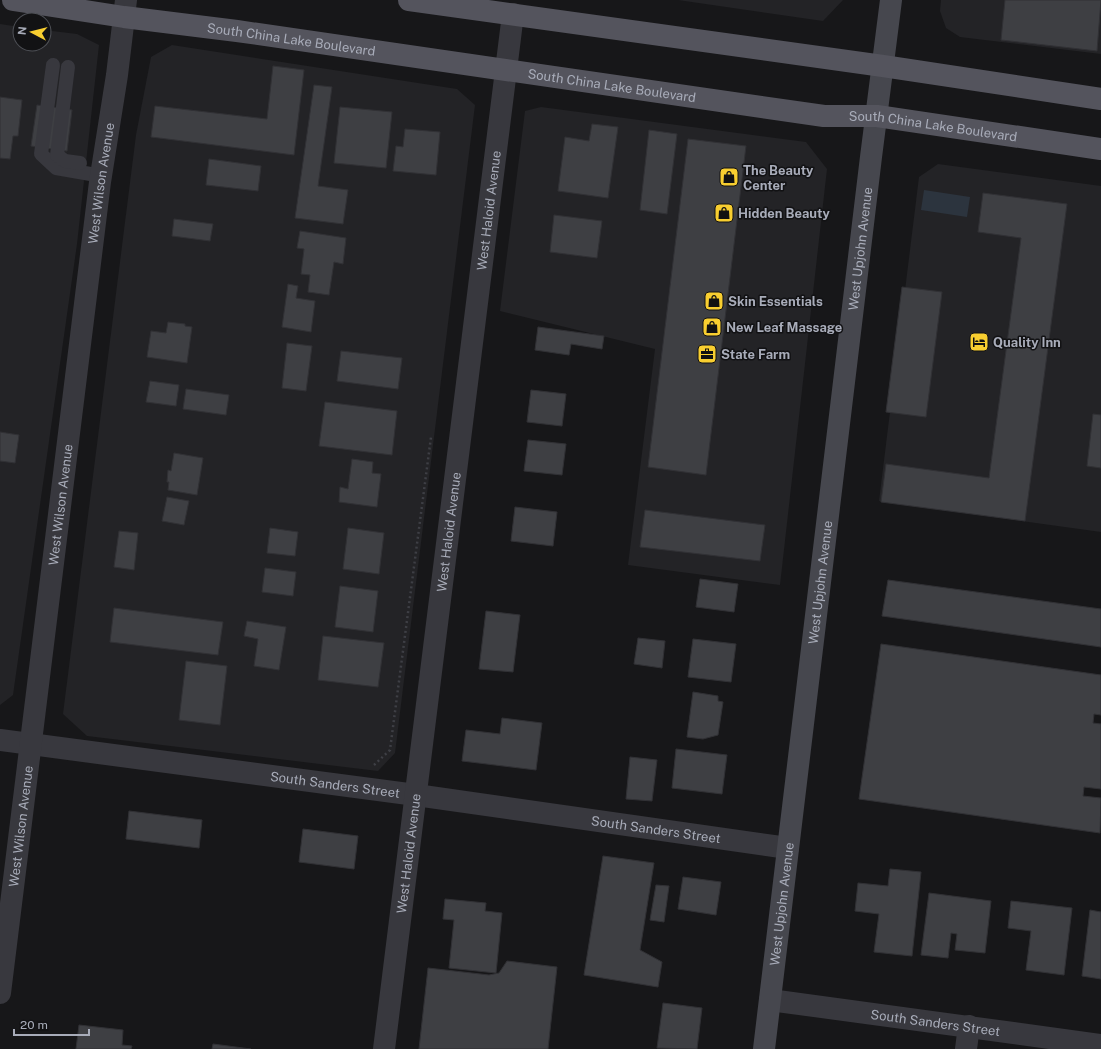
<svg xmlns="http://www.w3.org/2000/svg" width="1101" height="1049" font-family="'Public Sans',sans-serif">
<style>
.built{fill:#232326}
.water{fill:#2c343e}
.building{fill:#3e3f43;stroke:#313135}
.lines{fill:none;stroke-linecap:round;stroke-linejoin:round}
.path{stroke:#3e3f45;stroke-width:2.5;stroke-dasharray:2 3;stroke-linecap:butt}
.lane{stroke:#38383e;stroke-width:14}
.street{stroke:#38383e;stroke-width:22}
.secondary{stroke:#46474e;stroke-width:22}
.primary{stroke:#54545d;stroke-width:22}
.labels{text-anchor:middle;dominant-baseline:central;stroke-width:3;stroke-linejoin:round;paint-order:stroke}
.street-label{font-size:13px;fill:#a8acb9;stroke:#121214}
.poi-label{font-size:13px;font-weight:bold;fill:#a8acb9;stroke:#121214;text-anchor:start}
</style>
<rect width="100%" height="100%" fill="#171719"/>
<g class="built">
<path d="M 678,0 L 843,0 L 823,21 Z"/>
<path d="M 941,0 L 1101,0 L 1101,54 L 960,37 L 946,28 L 940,11 Z"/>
<path d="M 0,24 L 20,27 L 20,44 L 44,44 L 44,30 L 77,34 L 99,45 L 77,244 L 13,695 L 0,705 Z"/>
<path d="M 172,45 L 457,89 L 475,105 L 395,753 L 378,771 L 87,736 L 63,714 L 136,135 L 151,57 Z"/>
<path d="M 541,107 L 806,142 L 827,169 L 780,585 L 628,565 L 655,349 L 500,311 L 525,111 Z"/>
<path d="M 938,164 L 1101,186 L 1101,532 L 879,501 L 919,177 Z"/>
</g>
<path class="water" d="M 924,190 L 970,197 L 967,217 L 921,210 Z"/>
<g class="building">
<path d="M 1005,0 L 1101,0 L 1097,51 L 1001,40 Z"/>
<path d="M 273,66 L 304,70 L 294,155 L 151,137 L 155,106 L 267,119 Z"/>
<path d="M 314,85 L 332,87 L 318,186 L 348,190 L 343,224 L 295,218 Z"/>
<path d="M 0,97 L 22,100 L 18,136 L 13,136 L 10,159 L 0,158 Z"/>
<path d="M 37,105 L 72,110 L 67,151 L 31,146 Z"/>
<path d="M 340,107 L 392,112 L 386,168 L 334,163 Z"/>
<path d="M 592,124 L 618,127 L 608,198 L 558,191 L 565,137 L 589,141 Z"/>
<path d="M 405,129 L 440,132 L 436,175 L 393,171 L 396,146 L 403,147 Z"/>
<path d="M 649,130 L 677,134 L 667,214 L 640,210 Z"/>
<path d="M 688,139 L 746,146 L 706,475 L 648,467 Z"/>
<path d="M 209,159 L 261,166 L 258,191 L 206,185 Z"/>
<path d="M 983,193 L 1067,204 L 1025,521 L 881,502 L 886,464 L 989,478 L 1021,238 L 978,232 Z"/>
<path d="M 554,215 L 602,221 L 597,258 L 550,252 Z"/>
<path d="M 174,219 L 213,224 L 210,241 L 172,236 Z"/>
<path d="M 300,231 L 346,238 L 343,264 L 334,262 L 329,295 L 308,292 L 310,275 L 301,274 L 304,249 L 297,248 Z"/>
<path d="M 288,284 L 298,286 L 296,298 L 315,301 L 311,332 L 282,327 Z"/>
<path d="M 902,287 L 942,292 L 926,417 L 886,412 Z"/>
<path d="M 168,322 L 185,324 L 185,326 L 192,327 L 187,363 L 147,357 L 151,331 L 166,333 Z"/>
<path d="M 538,327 L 604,336 L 602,349 L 571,344 L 569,355 L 535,350 Z"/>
<path d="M 287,343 L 312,346 L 306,391 L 282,388 Z"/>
<path d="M 341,351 L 402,358 L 398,389 L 337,381 Z"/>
<path d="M 150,381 L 179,385 L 176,406 L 146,402 Z"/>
<path d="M 186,389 L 229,395 L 226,415 L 183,409 Z"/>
<path d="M 531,390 L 566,394 L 562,426 L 527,422 Z"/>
<path d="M 325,402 L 397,411 L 392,455 L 319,446 Z"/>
<path d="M 1093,414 L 1101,415 L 1101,468 L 1087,466 Z"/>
<path d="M 0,432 L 19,435 L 15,463 L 0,461 Z"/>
<path d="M 528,440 L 566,444 L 562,475 L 524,471 Z"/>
<path d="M 174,453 L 203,458 L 197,495 L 168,490 L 169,482 L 167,482 L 168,470 L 171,471 Z"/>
<path d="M 352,459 L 373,462 L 372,473 L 381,474 L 377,507 L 339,502 L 340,487 L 348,489 Z"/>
<path d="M 167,497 L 189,501 L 184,525 L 162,521 Z"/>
<path d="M 515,507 L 557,512 L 553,546 L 511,541 Z"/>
<path d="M 645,510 L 765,525 L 760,561 L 640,547 Z"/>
<path d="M 270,528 L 298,532 L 295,556 L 267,553 Z"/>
<path d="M 348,528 L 384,533 L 379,574 L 343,569 Z"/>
<path d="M 119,531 L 138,533 L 134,570 L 114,567 Z"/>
<path d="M 265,568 L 296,572 L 293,596 L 262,592 Z"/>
<path d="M 700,579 L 738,584 L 734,612 L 696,607 Z"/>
<path d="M 888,580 L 1101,609 L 1101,647 L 882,616 Z"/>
<path d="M 340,586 L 378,591 L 373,632 L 335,627 Z"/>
<path d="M 114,608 L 223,622 L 218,655 L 110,642 Z"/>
<path d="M 486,611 L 520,615 L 513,672 L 479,669 Z"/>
<path d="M 247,621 L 286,627 L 279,670 L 254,666 L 258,639 L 244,636 Z"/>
<path d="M 323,636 L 384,643 L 378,687 L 318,680 Z"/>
<path d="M 638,638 L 665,641 L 662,668 L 634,664 Z"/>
<path d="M 693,639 L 736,644 L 731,682 L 688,677 Z"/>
<path d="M 881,644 L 1101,675 L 1101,715 L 1094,714 L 1093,723 L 1101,724 L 1101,789 L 1084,787 L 1083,796 L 1101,798 L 1100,833 L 859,799 Z"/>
<path d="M 186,661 L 227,666 L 220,725 L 179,720 Z"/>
<path d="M 693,692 L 718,696 L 718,701 L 723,702 L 718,735 L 703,739 L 687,737 Z"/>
<path d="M 502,718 L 542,723 L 536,770 L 462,761 L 466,730 L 500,734 Z"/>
<path d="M 676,749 L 727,755 L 722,794 L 672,788 Z"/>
<path d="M 630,757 L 657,760 L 652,801 L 626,799 Z"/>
<path d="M 129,811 L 202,820 L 199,848 L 126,839 Z"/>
<path d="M 303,829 L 358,836 L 354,869 L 299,862 Z"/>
<path d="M 603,856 L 654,863 L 640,950 L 662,962 L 658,987 L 584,975 Z"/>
<path d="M 890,869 L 921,872 L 912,956 L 874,952 L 879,914 L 855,911 L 858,883 L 888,886 Z"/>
<path d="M 683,877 L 721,882 L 716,915 L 678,909 Z"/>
<path d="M 656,885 L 669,886 L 664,922 L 650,920 Z"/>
<path d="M 929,893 L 991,901 L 985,953 L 955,950 L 957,934 L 951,933 L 948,958 L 921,955 Z"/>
<path d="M 445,899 L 486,903 L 485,911 L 502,913 L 496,973 L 449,968 L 454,920 L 443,919 Z"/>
<path d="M 1011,901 L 1072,908 L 1064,975 L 1026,970 L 1031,931 L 1008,928 Z"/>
<path d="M 1090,910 L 1101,912 L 1101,979 L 1082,976 Z"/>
<path d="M 507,961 L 557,967 L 548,1049 L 419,1049 L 428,968 L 489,975 L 499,973 Z"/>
<path d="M 663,1003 L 702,1008 L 697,1049 L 657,1048 Z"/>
<path d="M 79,1025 L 123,1030 L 122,1045 L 132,1046 L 131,1049 L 76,1049 Z"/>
<path d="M 213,1044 L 251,1049 L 212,1049 Z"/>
</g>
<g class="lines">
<path class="path" d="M 374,765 L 390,750 L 431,437"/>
<g class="lane">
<path d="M 53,65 L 41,154 L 56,168 L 102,176"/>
<path d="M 68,67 L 57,155 L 65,161 L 80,163"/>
</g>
<g class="street">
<path id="s1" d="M 0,740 L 416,795 L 788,848"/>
<path id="s2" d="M 0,993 L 100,182 L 117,75 L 126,0"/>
<path id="s3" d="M 770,1000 L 1101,1045"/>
<path id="s4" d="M 384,1049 L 513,14"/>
<path d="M 966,1049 L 969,1026"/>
</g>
<path class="secondary" id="s5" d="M 764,1049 L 871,157 L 891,0"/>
<g class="primary">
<path id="s6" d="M 13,0 L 124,17 L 237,31 L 824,116 L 877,116 L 1101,149"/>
<path d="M 409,0 L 883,66 L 1101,99"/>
</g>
</g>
<defs>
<g id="shop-square" transform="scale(1)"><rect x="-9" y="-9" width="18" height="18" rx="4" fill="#f8ce30" stroke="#121214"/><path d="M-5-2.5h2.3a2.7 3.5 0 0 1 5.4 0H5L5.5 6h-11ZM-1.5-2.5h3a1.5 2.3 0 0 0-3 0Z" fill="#111"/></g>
<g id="hotel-square" transform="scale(1)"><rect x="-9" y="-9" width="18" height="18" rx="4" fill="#f8ce30" stroke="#121214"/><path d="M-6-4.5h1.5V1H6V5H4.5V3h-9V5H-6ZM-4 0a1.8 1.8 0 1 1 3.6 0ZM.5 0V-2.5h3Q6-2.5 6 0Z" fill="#111"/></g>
<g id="office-square" transform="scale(1)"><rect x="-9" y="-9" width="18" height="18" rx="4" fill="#f8ce30" stroke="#121214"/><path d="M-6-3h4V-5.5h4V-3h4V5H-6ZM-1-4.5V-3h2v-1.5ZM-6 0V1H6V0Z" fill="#111"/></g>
</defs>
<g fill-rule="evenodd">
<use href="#shop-square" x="729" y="177"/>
<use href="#shop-square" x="724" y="213"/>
<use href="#shop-square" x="714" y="301"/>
<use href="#shop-square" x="712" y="327"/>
<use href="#hotel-square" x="979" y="342"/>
<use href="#office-square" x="707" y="354"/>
</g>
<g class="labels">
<g class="street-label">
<text stroke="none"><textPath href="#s6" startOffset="281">South China Lake Boulevard</textPath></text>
<text stroke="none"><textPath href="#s6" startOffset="605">South China Lake Boulevard</textPath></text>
<text stroke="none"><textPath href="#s6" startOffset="929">South China Lake Boulevard</textPath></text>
<text stroke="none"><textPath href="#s2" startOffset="816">West Wilson Avenue</textPath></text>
<text stroke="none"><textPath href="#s4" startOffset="845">West Haloid Avenue</textPath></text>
<text stroke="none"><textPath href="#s5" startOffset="806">West Upjohn Avenue</textPath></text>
<text stroke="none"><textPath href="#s2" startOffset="492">West Wilson Avenue</textPath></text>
<text stroke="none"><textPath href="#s4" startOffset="521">West Haloid Avenue</textPath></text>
<text stroke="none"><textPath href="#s5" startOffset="470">West Upjohn Avenue</textPath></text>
<text stroke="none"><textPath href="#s1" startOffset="338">South Sanders Street</textPath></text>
<text stroke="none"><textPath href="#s2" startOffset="168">West Wilson Avenue</textPath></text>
<text stroke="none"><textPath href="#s1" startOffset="662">South Sanders Street</textPath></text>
<text stroke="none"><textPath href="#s4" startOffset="197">West Haloid Avenue</textPath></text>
<text stroke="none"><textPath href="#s5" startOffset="146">West Upjohn Avenue</textPath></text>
<text stroke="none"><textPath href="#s3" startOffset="167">South Sanders Street</textPath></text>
</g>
<g class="poi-label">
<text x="743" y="170">The Beauty<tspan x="743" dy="15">Center</tspan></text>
<text x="738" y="213">Hidden Beauty</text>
<text x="728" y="301">Skin Essentials</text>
<text x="726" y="327">New Leaf Massage</text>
<text x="993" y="342">Quality Inn</text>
<text x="721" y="354">State Farm</text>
</g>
</g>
<g transform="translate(32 32) rotate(277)"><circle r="19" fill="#121214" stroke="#4e5056"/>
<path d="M0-3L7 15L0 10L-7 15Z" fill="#f8ce30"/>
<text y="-6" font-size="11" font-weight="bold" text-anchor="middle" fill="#a8acb9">N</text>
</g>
<path d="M14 1029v6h75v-6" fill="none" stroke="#a8acb9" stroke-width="2"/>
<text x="20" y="1029" font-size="12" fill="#a8acb9" stroke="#121214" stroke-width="3" paint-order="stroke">20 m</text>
</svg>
